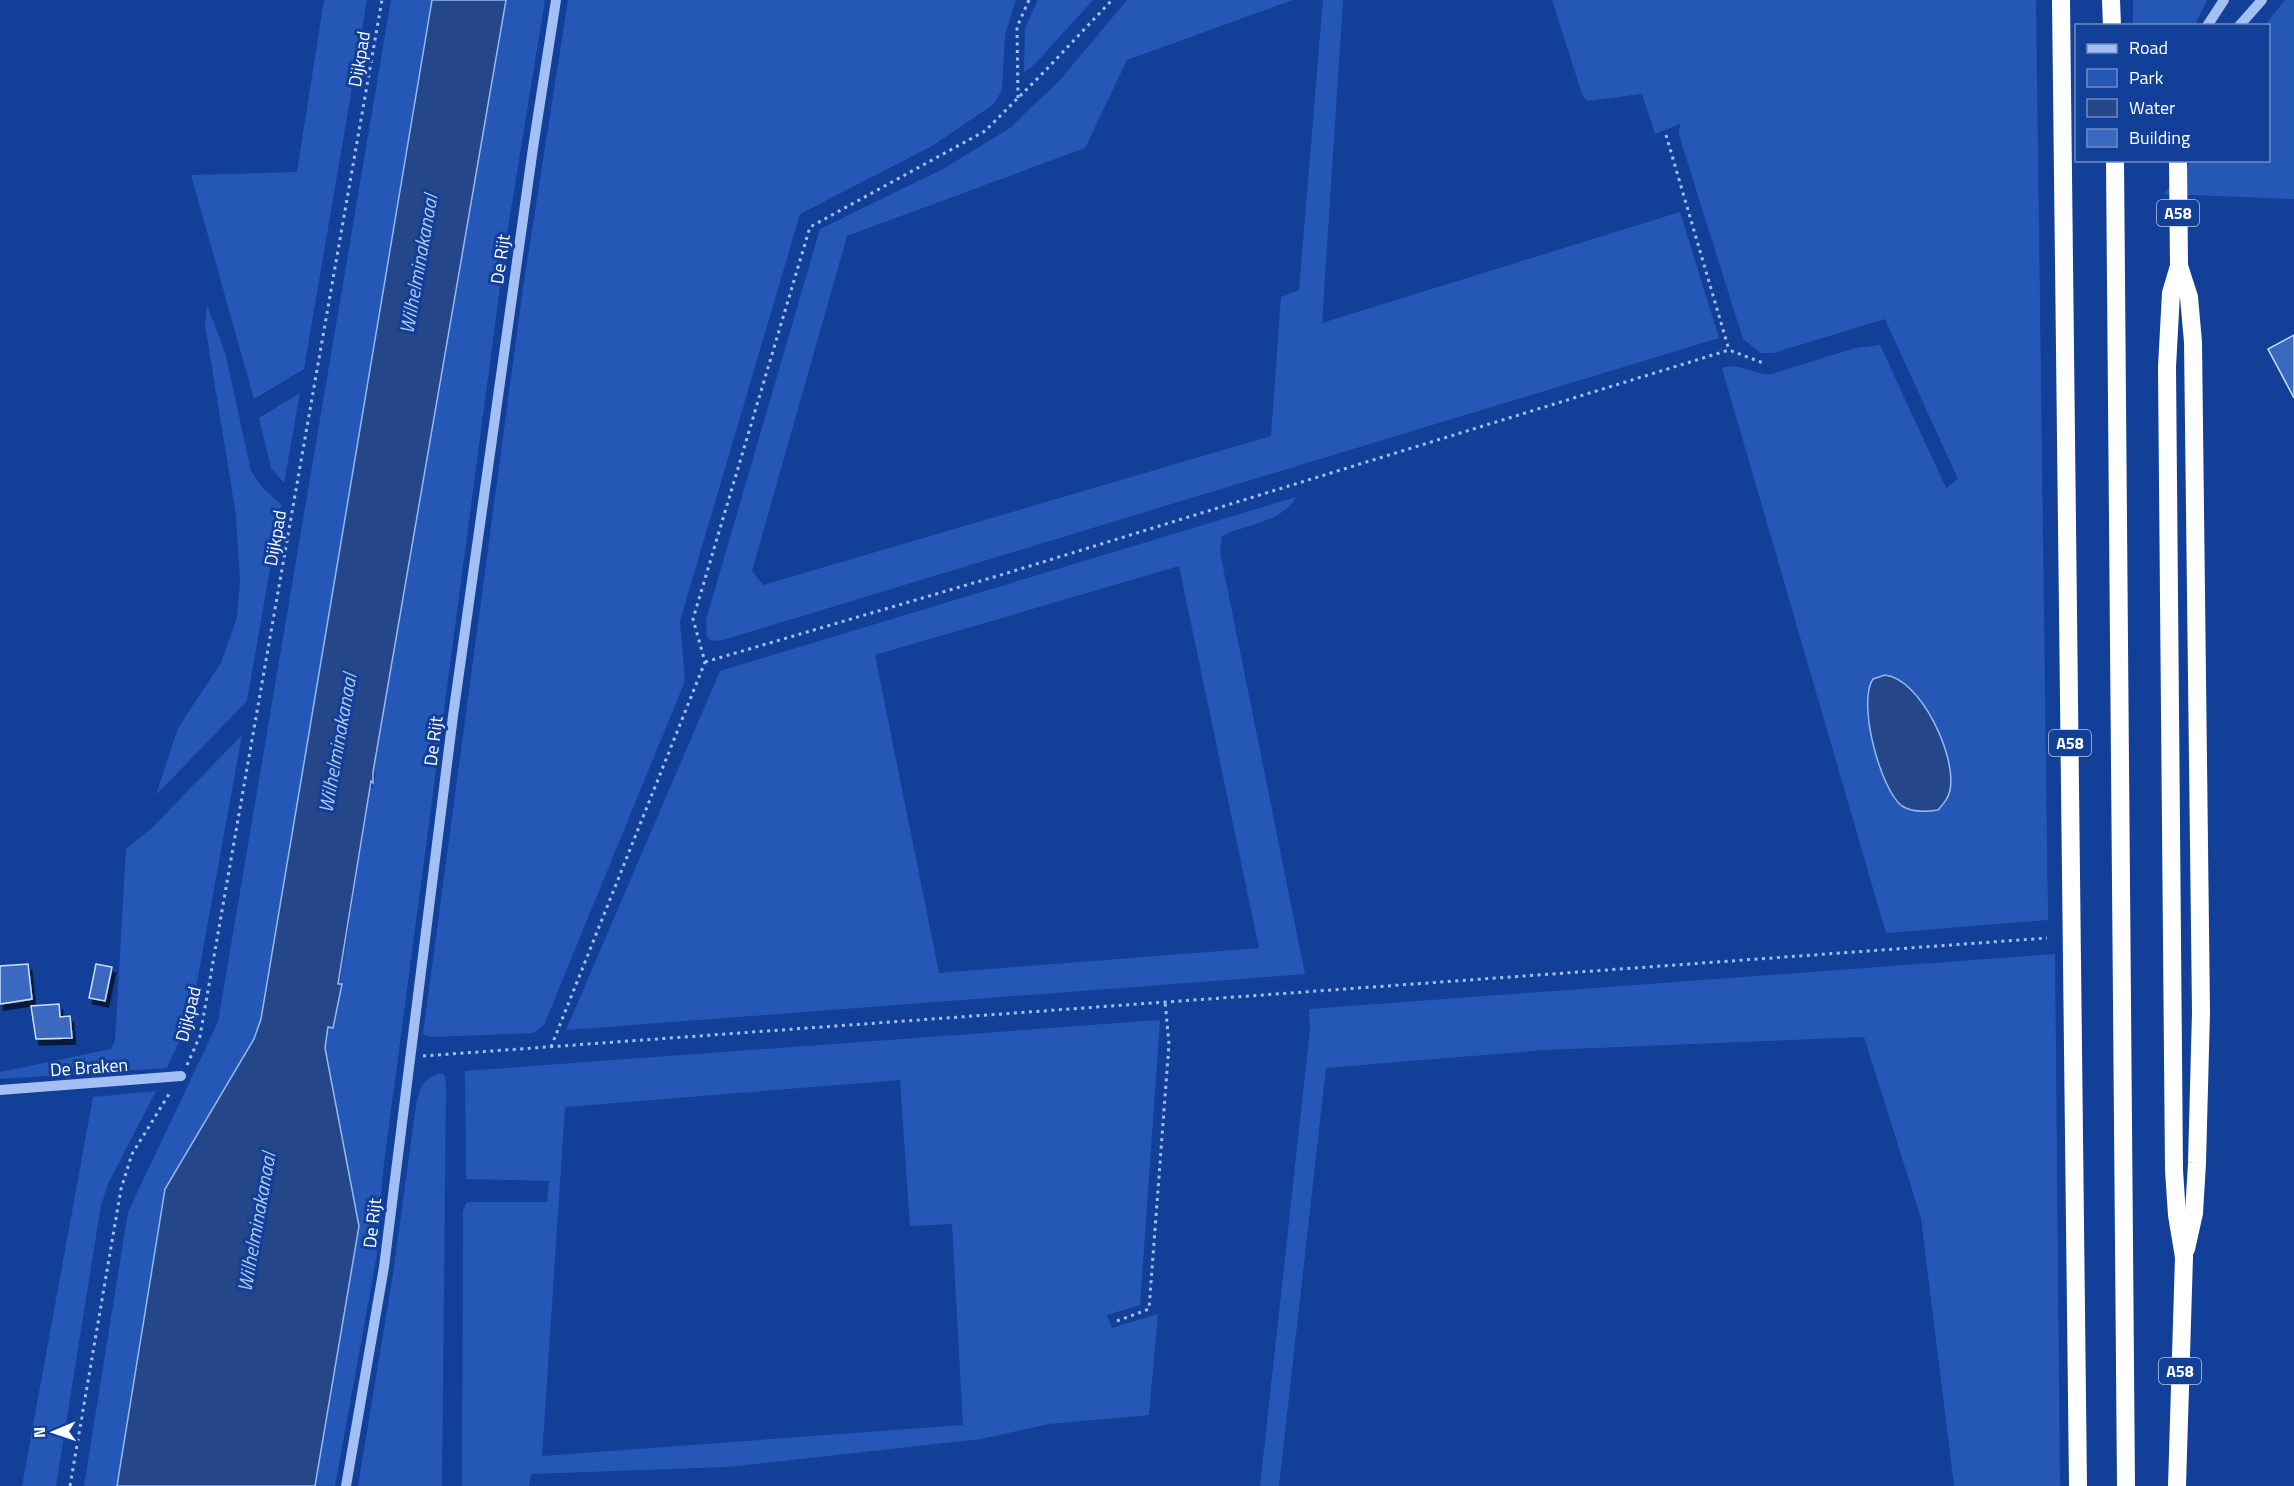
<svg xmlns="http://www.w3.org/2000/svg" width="2294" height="1486" font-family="'Titillium Web',sans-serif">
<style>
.green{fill:#2558b6;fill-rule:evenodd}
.water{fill:#254689;stroke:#95b9f6;stroke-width:1.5}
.building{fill:#3b69c0;stroke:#cbddfd;stroke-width:1.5;filter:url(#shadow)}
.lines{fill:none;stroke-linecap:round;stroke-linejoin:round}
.path{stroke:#a3bff3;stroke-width:3;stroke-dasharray:3 4.5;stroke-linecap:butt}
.minor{stroke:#a3bff3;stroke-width:10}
.highway{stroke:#fff;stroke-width:18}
.labels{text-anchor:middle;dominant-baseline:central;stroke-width:6;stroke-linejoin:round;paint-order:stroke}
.shield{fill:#123f98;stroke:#b8c5e0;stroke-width:1.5}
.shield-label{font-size:16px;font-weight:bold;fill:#fff}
.street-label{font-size:18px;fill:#fff;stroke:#123f98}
.water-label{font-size:20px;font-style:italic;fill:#b0cafa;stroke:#123f98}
</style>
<defs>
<filter id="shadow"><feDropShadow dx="3.5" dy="6" stdDeviation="0" flood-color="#0009"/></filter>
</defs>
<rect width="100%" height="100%" fill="#123f98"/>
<g class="green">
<path d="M 324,0 L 367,0 L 304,369 L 254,399 L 191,175 L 297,172 Z"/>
<path d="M 391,0 L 432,0 L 261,1019 L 254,1039 L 165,1189 L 117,1486 L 84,1486 L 128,1212 L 218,1022 Z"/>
<path d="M 506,0 L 545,0 L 507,234 L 383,1171 L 377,1254 L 335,1486 L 315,1486 L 359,1226 L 325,1048 L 329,1027 L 333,1028 L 370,788 L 373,788 L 376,773 L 373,772 Z"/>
<path d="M 568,0 L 1016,0 L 1005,35 L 1002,89 L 994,104 L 932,146 L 800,214 L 680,621 L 685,681 L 544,1025 L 533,1033 L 431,1037 L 423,1034 L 523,288 Z"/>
<path d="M 1038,0 L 1093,0 L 1034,65 L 1024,72 L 1025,28 Z"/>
<path d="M 1127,0 L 1293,0 L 1127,60 L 1085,148 L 847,236 L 752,571 L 763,585 L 1271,436 L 1281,297 L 1299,290 L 1323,0 L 1343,0 L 1322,323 L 1680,212 L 1719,338 L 723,640 L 711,641 L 707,636 L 706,620 L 820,229 L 943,169 L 1010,128 L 1060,80 Z"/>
<path d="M 1552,0 L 2036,0 L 2048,920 L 1886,933 L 1722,368 C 1741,362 1753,375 1772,374 L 1855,348 L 1880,345 L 1946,488 L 1958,479 L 1885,319 L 1773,353 L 1761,353 L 1743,339 L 1679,135 L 1680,124 L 1655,134 L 1642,94 L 1587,101 L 1582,94 ZM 1885,675 C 1927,679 1969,779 1938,810 L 1914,811 L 1896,799 L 1868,721 L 1867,691 Z"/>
<path d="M 2133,0 L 2207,0 L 2195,25 L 2133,26 Z"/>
<path d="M 2285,0 L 2294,0 L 2294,199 L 2164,194 L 2191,161 L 2268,160 L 2268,26 L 2265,25 Z"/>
<path d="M 207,305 L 225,352 L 251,471 L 261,486 L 281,505 L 247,701 L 156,795 L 178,728 L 221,663 L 237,617 L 240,581 L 236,515 L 205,325 Z"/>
<path d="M 300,393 L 284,483 L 271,468 L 259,418 Z"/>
<path d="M 1296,497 C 1283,522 1246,524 1222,536 L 1220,552 L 1305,974 L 566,1030 L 720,671 ZM 1179,566 L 1259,948 L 939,973 L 875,655 Z"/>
<path d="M 242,735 L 191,1015 L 167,1068 L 0,1079 L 0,1072 L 111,1049 L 115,1041 L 126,849 L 153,827 Z"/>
<path d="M 2055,954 L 2060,1486 L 1954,1486 L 1921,1218 L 1864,1037 L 1545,1050 L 1326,1068 L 1279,1486 L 1260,1486 L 1310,1030 L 1309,1009 Z"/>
<path d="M 1160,1020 L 1140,1305 L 1107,1315 L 1112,1328 L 1158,1314 L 1149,1415 L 1049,1424 L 981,1439 L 727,1467 L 531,1474 L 529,1486 L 462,1486 L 463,1212 L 466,1203 L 469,1202 L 547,1202 L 549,1181 L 466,1179 L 465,1071 ZM 900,1080 L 910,1226 L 952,1224 L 963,1425 L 542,1456 L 565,1107 Z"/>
<path d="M 442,1073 L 445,1077 L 446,1086 L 442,1486 L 358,1486 L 393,1274 L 416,1106 C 420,1088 422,1078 442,1073 Z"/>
<path d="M 156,1091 L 108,1184 L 101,1205 L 56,1486 L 22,1486 L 93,1097 Z"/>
</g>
<g class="water">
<path d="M 432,0 L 506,0 L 373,772 L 373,783 L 371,781 L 338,984 L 342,984 L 333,1028 L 328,1027 L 325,1048 L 359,1226 L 315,1486 L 117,1486 L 165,1189 L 254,1039 L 261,1019 Z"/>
<path d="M 1885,675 C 1921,679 1957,757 1950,790 C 1948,799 1944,803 1938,810 C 1926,812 1913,813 1902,806 C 1880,789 1857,702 1873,679 Z"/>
</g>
<g class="building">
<path d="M 2294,335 L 2294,398 L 2268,349 Z"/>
<path d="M 28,964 L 32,999 L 0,1004 L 0,966 Z"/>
<path d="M 96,964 L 112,967 L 105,1001 L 89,998 Z"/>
<path d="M 59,1004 L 60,1017 L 70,1016 L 72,1038 L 36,1039 L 31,1006 Z"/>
</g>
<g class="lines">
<g class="path">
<path d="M 1018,98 L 1017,27 L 1029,0"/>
<path d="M 1666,135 L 1729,350"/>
<path d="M 705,662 L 1004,574 L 1729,350 L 1763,363"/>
<path d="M 551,1047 L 705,662 L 693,619 L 810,227 L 985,131 L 1044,72 L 1112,0"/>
<path d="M 423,1056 L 2047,938"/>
<path d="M 187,1065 L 200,1036 L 382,0"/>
<path d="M 1117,1321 L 1149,1309 L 1169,1044 L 1165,1001"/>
<path d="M 70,1486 L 121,1189 L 132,1154 L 171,1091"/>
</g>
<g class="minor">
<path d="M 2207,26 L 2224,0"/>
<path d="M 2239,26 L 2262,0"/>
<path d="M 0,1090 L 181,1076"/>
<path d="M 346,1486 L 384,1267 L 453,716 L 533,148 L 556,0"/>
</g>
<g class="highway">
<path d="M 2061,0 L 2078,1486"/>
<path d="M 2111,0 L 2112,26"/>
<path d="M 2115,160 L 2126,1486"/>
<path d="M 2179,266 L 2189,297 L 2193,342 L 2201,1012 L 2197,1163 L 2194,1213 L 2186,1249"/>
<path d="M 2177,1486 L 2184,1257 L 2177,1215 L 2174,1170 L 2167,367 L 2171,293 L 2179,266 L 2178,160"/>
</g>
</g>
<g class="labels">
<g class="shield">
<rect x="2157" y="200" width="42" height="26" rx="4.5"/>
<rect x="2049" y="730" width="42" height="26" rx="4.5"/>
<rect x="2159" y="1358" width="42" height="26" rx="4.5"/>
</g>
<g class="shield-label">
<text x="2178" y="213">A58</text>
<text x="2070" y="743">A58</text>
<text x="2180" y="1371">A58</text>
</g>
<g class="street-label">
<text transform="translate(359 59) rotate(-80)">Dijkpad</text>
<text transform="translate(500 259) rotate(-82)">De Rijt</text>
<text transform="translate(275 538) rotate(-80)">Dijkpad</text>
<text transform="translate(433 741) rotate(-83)">De Rijt</text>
<text transform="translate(188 1014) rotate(-76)">Dijkpad</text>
<text transform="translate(89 1067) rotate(-4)">De Braken</text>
<text transform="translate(372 1223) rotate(-84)">De Rijt</text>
</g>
<g class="water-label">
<text transform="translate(418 264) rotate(-80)">Wilhelminakanaal</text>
<text transform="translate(337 743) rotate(-80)">Wilhelminakanaal</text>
<text transform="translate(256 1222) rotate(-80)">Wilhelminakanaal</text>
</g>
</g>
<rect x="2075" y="24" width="195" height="138" fill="#123f98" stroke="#718cc1" stroke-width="1.5"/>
<rect x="2087" y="44" width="30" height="9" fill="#a3bff3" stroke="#718cc1" stroke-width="1.5"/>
<text x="2129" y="54" font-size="18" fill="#ffffff">Road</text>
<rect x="2087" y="69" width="30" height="18" fill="#2558b6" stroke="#718cc1" stroke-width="1.5"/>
<text x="2129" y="84" font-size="18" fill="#ffffff">Park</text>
<rect x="2087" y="99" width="30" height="18" fill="#254689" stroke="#718cc1" stroke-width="1.5"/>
<text x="2129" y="114" font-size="18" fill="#ffffff">Water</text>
<rect x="2087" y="129" width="30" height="18" fill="#3b69c0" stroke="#718cc1" stroke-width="1.5"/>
<text x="2129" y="144" font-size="18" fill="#ffffff">Building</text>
<g transform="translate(54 1432) rotate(268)" stroke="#123f98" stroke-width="4.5" paint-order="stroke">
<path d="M0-4.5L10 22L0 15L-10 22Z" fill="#ffffff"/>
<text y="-9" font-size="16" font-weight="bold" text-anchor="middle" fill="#ffffff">N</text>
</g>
</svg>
